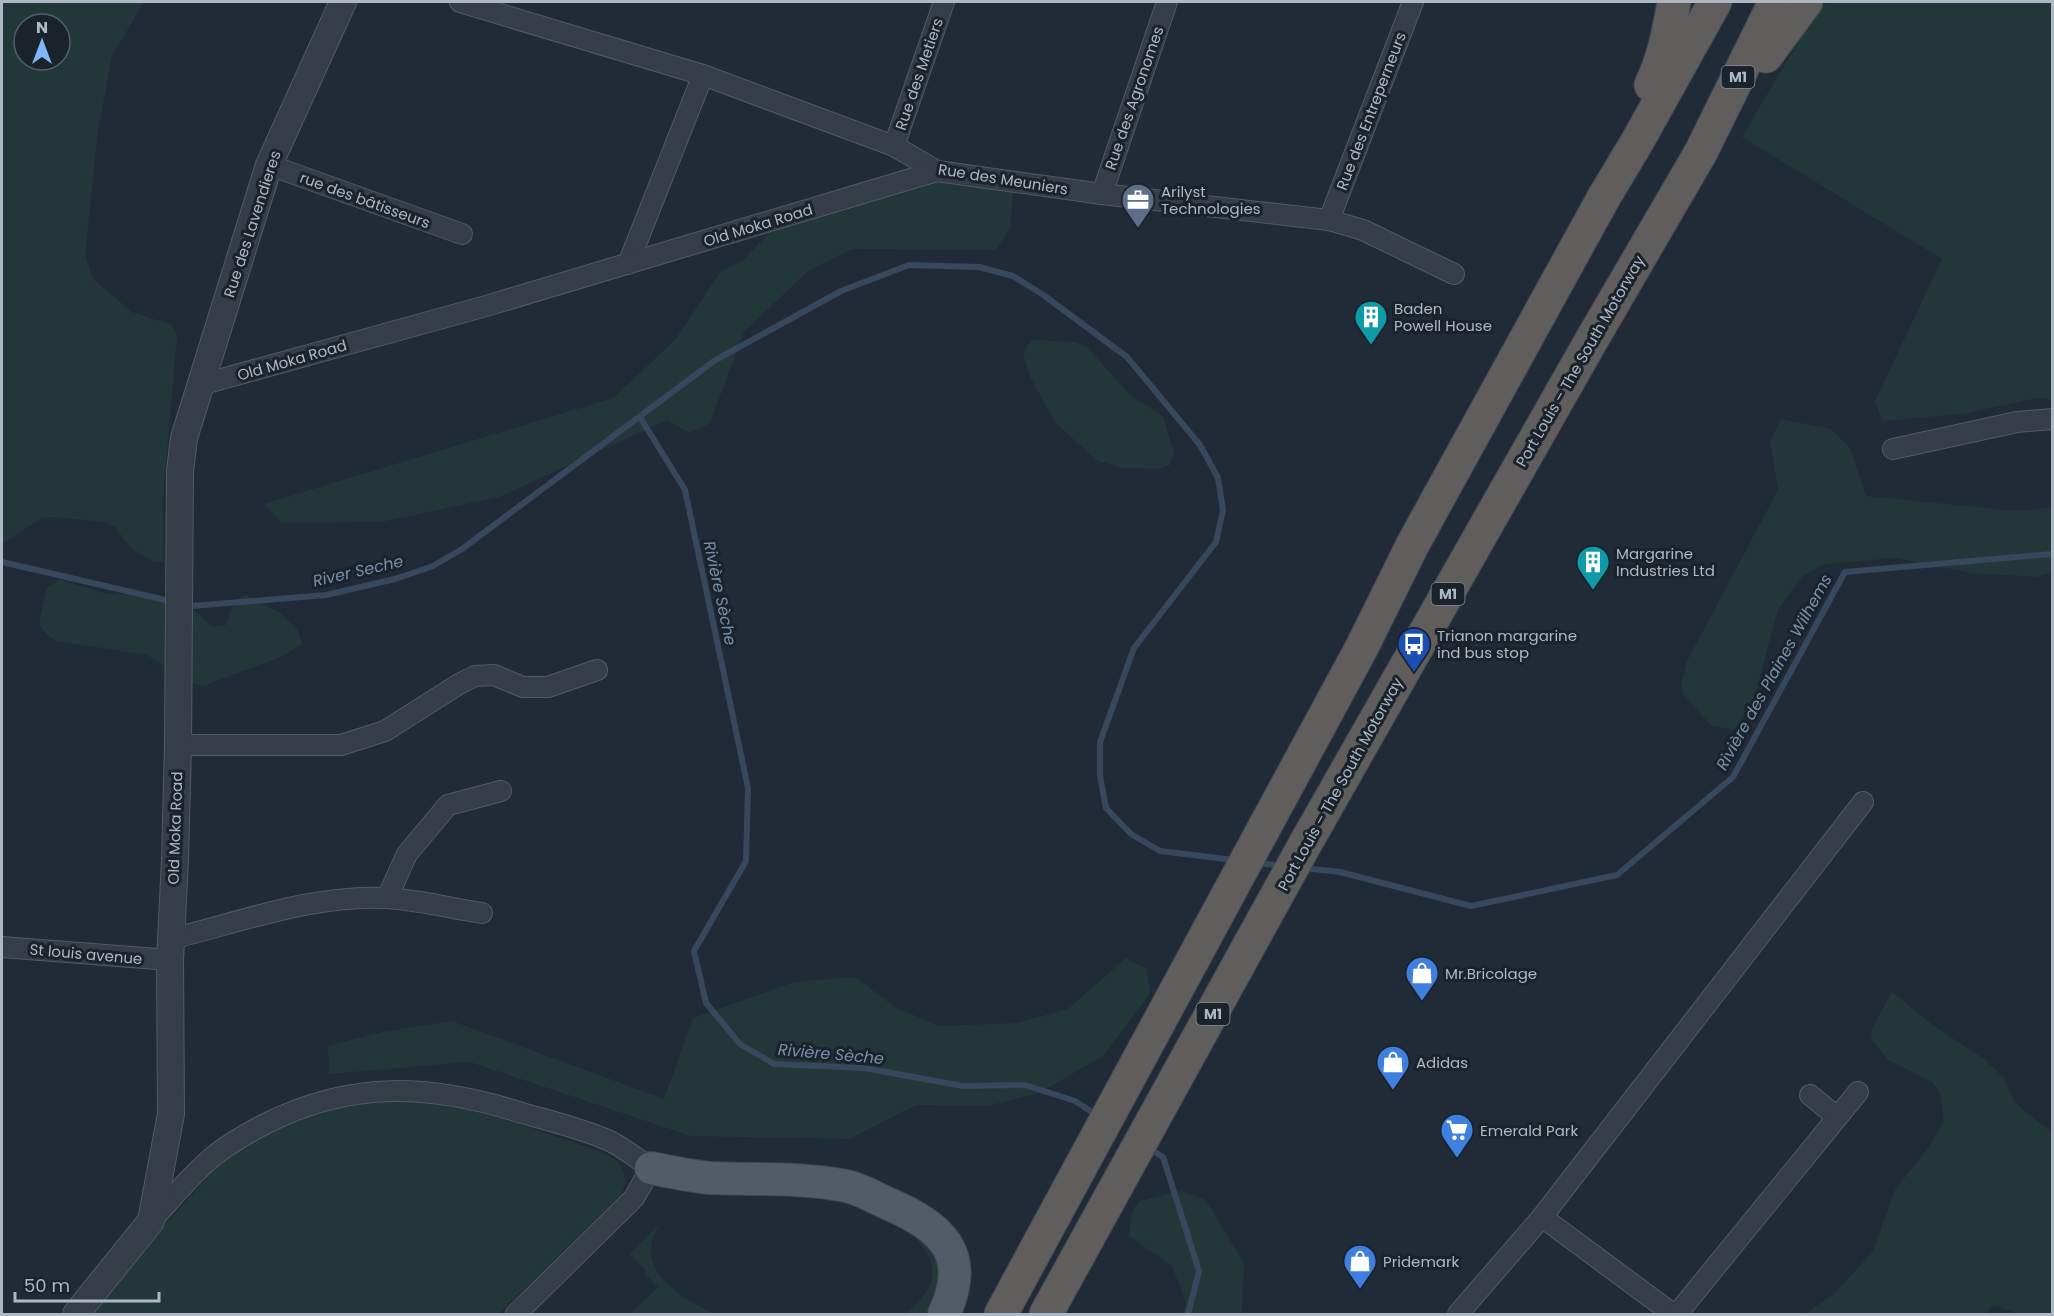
<svg xmlns="http://www.w3.org/2000/svg" width="2054" height="1316" font-family="Poppins,sans-serif">
<style>
.green{fill:#223738;fill-rule:evenodd}
.lines{fill:none;stroke-linecap:round;stroke-linejoin:round}
.stream{stroke:#35485e;stroke-width:6}
.minor-casing{stroke:#515b65;stroke-width:22}
.tertiary-casing{stroke:#515b65;stroke-width:28}
.primary-casing{stroke:#3d4651;stroke-width:34}
.trunk-casing{stroke:#3e4852;stroke-width:35}
.minor{stroke:#343d48;stroke-width:20}
.tertiary{stroke:#343d48;stroke-width:26}
.primary{stroke:#525c68;stroke-width:32}
.trunk{stroke:#605e5c;stroke-width:33}
.labels{text-anchor:middle;dominant-baseline:central;stroke-width:6;stroke-linejoin:round;paint-order:stroke}
.shield{fill:#1a222c;stroke:#828b96;stroke-width:1.5}
.shield-label{font-size:14px;font-weight:bold;fill:#aeb8c4}
.street-label{font-size:15px;fill:#aeb8c4;stroke:#1a222c}
.poi-label{font-size:15px;fill:#aeb8c4;stroke:#1a222c;text-anchor:start}
.water-label{font-size:16px;font-style:italic;fill:#7790ac;stroke:#1a222c}
</style>
<rect width="100%" height="100%" fill="#212b37"/>
<g class="green">
<path d="M 2,2 L 144,2 L 112,56 L 98,131 L 85,255 L 93,279 L 132,312 L 172,325 L 177,336 L 163,498 L 163,562 L 151,561 L 130,547 L 115,527 L 105,522 L 55,517 L 42,518 L 2,544 ZM 24,24 L 60,24 L 60,60 L 24,60 Z"/>
<path d="M 1826,2 L 2052,2 L 2052,400 L 2037,398 L 1962,414 L 1882,421 L 1875,401 L 1942,259 L 1742,137 L 1803,34 Z"/>
<path d="M 945,172 L 1014,180 L 1010,228 L 996,250 L 852,249 L 808,271 L 744,332 L 710,423 L 690,433 L 667,420 L 499,497 L 381,522 L 282,523 L 264,504 L 613,398 L 675,340 L 720,272 L 743,260 L 780,222 Z"/>
<path d="M 1031,340 L 1075,342 L 1087,347 L 1130,395 L 1163,416 L 1174,453 L 1170,465 L 1158,469 L 1122,468 L 1096,460 L 1056,423 L 1031,379 L 1023,354 Z"/>
<path d="M 1781,419 L 1831,429 L 1850,448 L 1866,496 L 2016,511 L 2052,508 L 2052,572 L 2038,577 L 1971,573 L 1896,558 L 1824,564 L 1802,577 L 1778,609 L 1755,696 L 1737,730 L 1712,726 L 1684,696 L 1681,684 L 1687,661 L 1778,490 L 1770,441 Z"/>
<path d="M 60,580 L 108,594 L 148,593 L 195,611 L 213,627 L 226,625 L 235,600 L 246,595 L 280,613 L 298,630 L 302,644 L 281,657 L 203,686 L 190,682 L 147,655 L 57,641 L 46,634 L 39,623 L 47,587 Z"/>
<path d="M 1126,958 L 1147,969 L 1150,994 L 1103,1056 L 1039,1093 L 988,1106 L 916,1105 L 849,1139 L 691,1136 L 470,1062 L 329,1074 L 328,1046 L 382,1032 L 452,1021 L 664,1099 L 693,1018 L 794,982 L 855,977 L 895,1007 L 939,1026 L 1017,1023 L 1068,1009 Z"/>
<path d="M 1892,992 L 1934,1026 L 1984,1059 L 2004,1078 L 2014,1102 L 2052,1133 L 2052,1314 L 2018,1314 L 1994,1305 L 1985,1314 L 1805,1314 L 1836,1292 L 1873,1251 L 1895,1190 L 1930,1145 L 1944,1121 L 1940,1093 L 1932,1082 L 1887,1059 L 1871,1039 L 1872,1028 Z"/>
<path d="M 398,1100 C 470,1103 535,1130 603,1153 C 621,1161 630,1174 622,1194 L 498,1314 L 89,1314 C 122,1275 155,1234 190,1197 C 200,1186 210,1173 221,1163 C 268,1120 336,1103 398,1100 Z"/>
<path d="M 1181,1191 L 1206,1200 L 1244,1263 L 1242,1314 L 1182,1314 L 1186,1302 L 1172,1266 L 1129,1236 L 1132,1212 L 1140,1201 Z"/>
<path d="M 662,1222 C 628,1267 680,1298 715,1314 L 630,1314 L 658,1287 L 644,1273 L 646,1270 L 629,1254 Z"/>
<path d="M 914,1236 C 947,1254 946,1286 926,1314 L 905,1314 C 936,1289 943,1267 914,1236 Z"/>
</g>
<g class="lines">
<g class="stream">
<path d="M 640,417 L 685,490 L 748,788 L 746,861 L 694,951 L 706,1003 L 740,1044 L 774,1064 L 864,1068 L 963,1086 L 1025,1085 L 1075,1101 L 1098,1116"/>
<path d="M 2,562 L 174,602"/>
<path d="M 184,604 L 192,606 L 326,595 L 395,579 L 433,566 L 462,549 L 714,361 L 841,291 L 909,265 L 979,267 L 1013,276 L 1042,294 L 1127,357 L 1200,445 L 1218,478 L 1223,510 L 1216,542 L 1134,648 L 1100,742 L 1100,776 L 1106,808 L 1131,834 L 1160,851 L 1234,860"/>
<path d="M 1256,863 L 1282,866"/>
<path d="M 1304,868 L 1340,872 L 1471,906 L 1617,875 L 1733,777 L 1845,572 L 2052,554"/>
<path d="M 1147,1147 L 1163,1157 L 1199,1271 L 1188,1314"/>
</g>
<g class="minor-casing">
<g id="minor">
<path d="M 460,2 L 703,75 L 894,146 L 937,171 L 1102,194 L 1329,220 L 1363,230 L 1454,274"/>
<path d="M 894,146 L 944,2"/>
<path d="M 269,165 L 462,234"/>
<path d="M 1102,194 L 1167,2"/>
<path d="M 1329,220 L 1413,2"/>
<path d="M 628,264 L 703,75"/>
<path d="M 200,385 L 486,306 L 937,171"/>
<path d="M 1893,449 L 2017,422 L 2052,419"/>
<path d="M 178,745 L 341,745 L 385,731 L 459,684 L 475,676 L 494,675 L 523,687 L 548,687 L 597,670"/>
<path d="M 387,898 L 407,854 L 448,805 L 501,791"/>
<path d="M 171,939 C 240,922 315,894 387,898 C 418,900 450,908 482,913"/>
<path d="M 2,947 L 170,960"/>
<path d="M 1810,1095 L 1837,1117"/>
<path d="M 1542,1217 L 1673,1314"/>
<path d="M 151,1221 C 172,1199 191,1174 215,1155 C 230,1143 248,1133 265,1124 C 352,1080 431,1084 522,1113 C 550,1121 579,1128 605,1139 C 621,1145 637,1159 651,1168 L 634,1198 L 516,1314"/>
<path d="M 1458,1314 L 1542,1217 L 1863,802"/>
<path d="M 1677,1314 L 1858,1092"/>
</g>
</g>
<g class="tertiary-casing">
<path id="tertiary" d="M 76,1314 L 151,1221 L 171,1114 L 170,960 L 175,859 L 178,745 L 180,471 L 184,438 L 269,165 L 343,2"/>
</g>
<g class="primary-casing">
<path id="primary" d="M 651,1168 C 671,1172 690,1176 710,1178 C 755,1180 802,1177 846,1186 C 861,1189 875,1198 889,1204 C 942,1227 972,1254 944,1314"/>
</g>
<g class="trunk-casing">
<g id="trunk">
<path d="M 1766,56 L 1806,2"/>
<path d="M 1651,85 C 1664,58 1669,30 1674,2"/>
<path d="M 1001,1314 L 1362,647 L 1413,544 L 1604,197 L 1637,142 L 1715,2"/>
<path d="M 1046,1314 L 1304,846 L 1591,341 L 1701,152 L 1775,2"/>
</g>
</g>
<use href="#minor" class="minor"/>
<use href="#tertiary" class="tertiary"/>
<use href="#primary" class="primary"/>
<use href="#trunk" class="trunk"/>
</g>
<defs>
<g id="office-pin" transform="scale(1.725)"><path d="M0 17L-7.5 6A9.5 9.5 0 1 1 7.5 6Z" fill="#5c6f8a" stroke="#1a222c"/><path d="M-6-3h4V-5.5h4V-3h4V5H-6ZM-1-4.5V-3h2v-1.5ZM-6 0V1H6V0Z" fill="#fff"/></g>
<g id="building-pin" transform="scale(1.725)"><path d="M0 17L-7.5 6A9.5 9.5 0 1 1 7.5 6Z" fill="#0f9aa8" stroke="#1a222c"/><path d="M-4-6H4V6H1V3H-1V6H-4ZM-2.5-4.3h1.7v1.8h-1.7ZM.8-4.3h1.7v1.8H.8ZM-2.5-1h1.7V.8h-1.7ZM.8-1h1.7V.8H.8Z" fill="#fff"/></g>
<g id="bus-pin" transform="scale(1.725)"><path d="M0 17L-7.5 6A9.5 9.5 0 1 1 7.5 6Z" fill="#1a4fb4" stroke="#1a222c"/><path d="M-5-6H5V4H4V6H2V4H-2V6H-4V4H-5ZM-3.5-4V0h7V-4ZM-3.5 1.2v1.5H-2V1.2ZM2 1.2v1.5H3.5V1.2Z" fill="#fff"/></g>
<g id="shop-pin" transform="scale(1.725)"><path d="M0 17L-7.5 6A9.5 9.5 0 1 1 7.5 6Z" fill="#3f7fe0" stroke="#1a222c"/><path d="M-5-2.5h2.3a2.7 3.5 0 0 1 5.4 0H5L5.5 6h-11ZM-1.5-2.5h3a1.5 2.3 0 0 0-3 0Z" fill="#fff"/></g>
<g id="supermarket-pin" transform="scale(1.725)"><path d="M0 17L-7.5 6A9.5 9.5 0 1 1 7.5 6Z" fill="#3f7fe0" stroke="#1a222c"/><path d="M-6-5.5h2.5l.6 2H6L4.5 2H-2.5L-4.4-4H-6ZM-1.5 3.2a1.3 1.3 0 1 0 .1 0ZM3 3.2a1.3 1.3 0 1 0 .1 0Z" fill="#fff"/></g>
</defs>
<g fill-rule="evenodd">
<use href="#office-pin" x="1138" y="200"/>
<use href="#building-pin" x="1371" y="317"/>
<use href="#building-pin" x="1593" y="562"/>
<use href="#bus-pin" x="1414" y="644"/>
<use href="#shop-pin" x="1422" y="973"/>
<use href="#shop-pin" x="1393" y="1062"/>
<use href="#supermarket-pin" x="1457" y="1130"/>
<use href="#shop-pin" x="1360" y="1261"/>
</g>
<g class="labels">
<g class="shield">
<rect x="1721.5" y="66" width="33" height="22" rx="4.5"/>
<rect x="1431.5" y="583" width="33" height="22" rx="4.5"/>
<rect x="1196.5" y="1003" width="33" height="22" rx="4.5"/>
</g>
<g class="shield-label">
<text x="1738" y="77">M1</text>
<text x="1448" y="594">M1</text>
<text x="1213" y="1014">M1</text>
</g>
<g class="street-label">
<text transform="translate(919 74) rotate(-71)">Rue des Metiers</text>
<text transform="translate(1134 98) rotate(-71)">Rue des Agronomes</text>
<text transform="translate(1371 111) rotate(-69)">Rue des Entreperneurs</text>
<text transform="translate(1003 179) rotate(9)">Rue des Meuniers</text>
<text transform="translate(365 200) rotate(20)">rue des bâtisseurs</text>
<text transform="translate(252 224) rotate(-72)">Rue des Lavendieres</text>
<text transform="translate(758 225) rotate(-17)">Old Moka Road</text>
<text transform="translate(292 360) rotate(-16)">Old Moka Road</text>
<text transform="translate(1580 361) rotate(-60)">Port Louis – The South Motorway</text>
<text transform="translate(1340 784) rotate(-61)">Port Louis – The South Motorway</text>
<text transform="translate(175 828) rotate(-88)">Old Moka Road</text>
<text transform="translate(86 954) rotate(5)">St louis avenue</text>
</g>
<g class="poi-label">
<text x="1161" y="191">Arilyst<tspan x="1161" dy="17">Technologies</tspan></text>
<text x="1394" y="308">Baden<tspan x="1394" dy="17">Powell House</tspan></text>
<text x="1616" y="553">Margarine<tspan x="1616" dy="17">Industries Ltd</tspan></text>
<text x="1437" y="635">Trianon margarine<tspan x="1437" dy="17">ind bus stop</tspan></text>
<text x="1445" y="973">Mr.Bricolage</text>
<text x="1416" y="1062">Adidas</text>
<text x="1480" y="1130">Emerald Park</text>
<text x="1383" y="1261">Pridemark</text>
</g>
<g class="water-label">
<text transform="translate(358 571) rotate(-13)">River Seche</text>
<text transform="translate(720 593) rotate(78)">Rivière Sèche</text>
<text transform="translate(1774 672) rotate(-61)">Rivière des Plaines Wilhems</text>
<text transform="translate(831 1054) rotate(5)">Rivière Sèche</text>
</g>
</g>
<rect width="2054" height="1316" fill="none" stroke="#aeb8c4" stroke-width="6"/>
<g transform="translate(42 42)"><circle r="28" fill="#1a222c" stroke="#555e69" stroke-width="1.5"/>
<path d="M0-4.5L10 22L0 15L-10 22Z" fill="#82b5f5"/>
<text y="-9" font-size="16" font-weight="bold" text-anchor="middle" fill="#aeb8c4">N</text>
</g>
<path d="M15 1292v9h144v-9" fill="none" stroke="#aeb8c4" stroke-width="3"/>
<text x="24" y="1292" font-size="18" fill="#aeb8c4" stroke="#1a222c" stroke-width="4.5" paint-order="stroke">50 m</text>
</svg>
